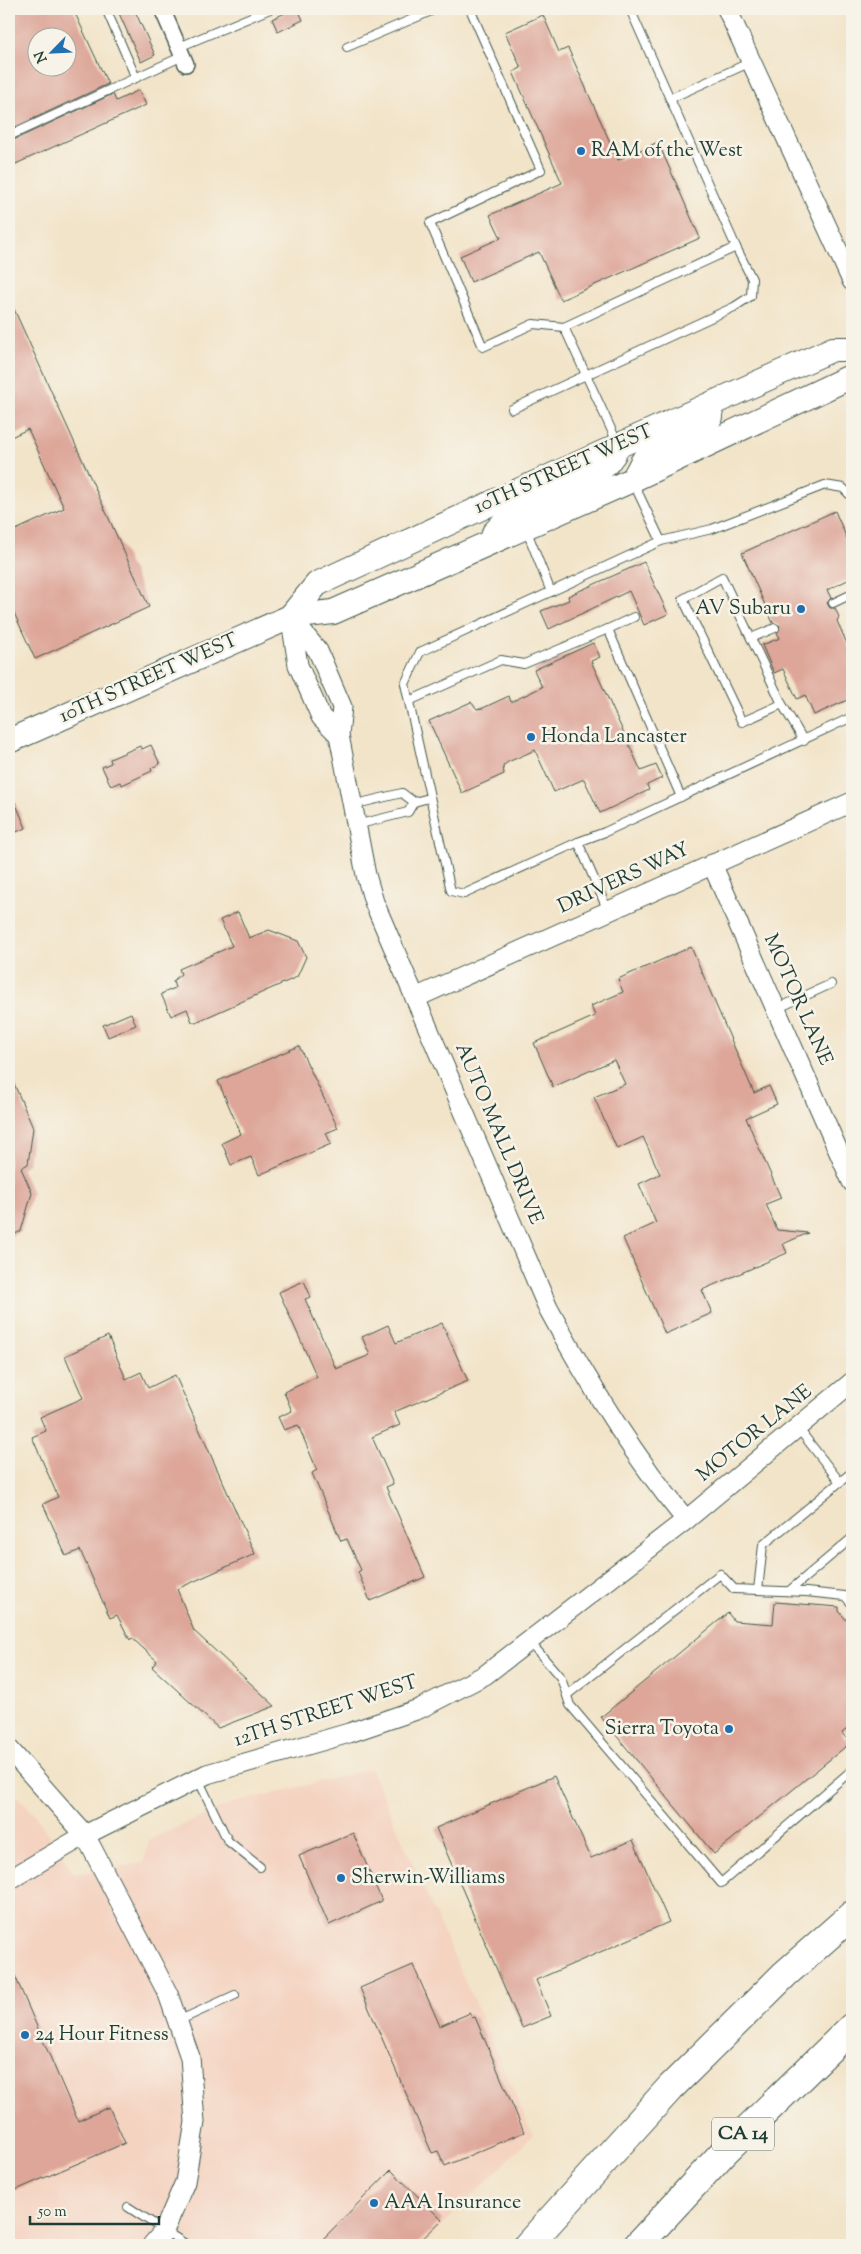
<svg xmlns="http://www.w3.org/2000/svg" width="861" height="2254" font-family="'Sorts Mill Goudy',serif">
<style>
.built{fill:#f4d3c1}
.building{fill:#dda699;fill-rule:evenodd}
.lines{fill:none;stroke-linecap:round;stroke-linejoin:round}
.service-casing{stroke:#3f564a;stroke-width:10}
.minor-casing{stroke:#3f564a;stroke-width:18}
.tertiary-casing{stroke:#3f564a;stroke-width:21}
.primary-casing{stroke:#3f564a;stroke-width:26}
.motorway-casing{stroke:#3f564a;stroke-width:30}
.service{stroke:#fff;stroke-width:8}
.minor{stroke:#fff;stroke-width:15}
.tertiary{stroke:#fff;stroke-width:19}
.primary{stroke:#fff;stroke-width:24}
.motorway{stroke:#fff;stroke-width:28}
.poi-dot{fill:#1f6fb2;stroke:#f7f3e8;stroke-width:2}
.labels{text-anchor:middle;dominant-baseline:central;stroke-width:5;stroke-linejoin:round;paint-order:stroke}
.shield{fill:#f7f3e8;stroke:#60746a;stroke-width:1}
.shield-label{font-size:19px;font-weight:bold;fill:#1f3d34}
.poi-label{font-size:20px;fill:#1f3d34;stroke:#f7f3e8;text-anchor:start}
.street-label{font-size:20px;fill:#1f3d34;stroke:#f7f3e8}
</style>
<rect width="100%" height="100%" fill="#f7f3e8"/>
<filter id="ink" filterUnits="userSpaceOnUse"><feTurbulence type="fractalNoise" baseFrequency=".02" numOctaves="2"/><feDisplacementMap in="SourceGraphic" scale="10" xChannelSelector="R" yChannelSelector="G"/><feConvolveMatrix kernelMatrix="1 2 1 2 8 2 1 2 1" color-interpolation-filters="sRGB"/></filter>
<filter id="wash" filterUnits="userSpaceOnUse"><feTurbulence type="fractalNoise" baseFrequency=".0096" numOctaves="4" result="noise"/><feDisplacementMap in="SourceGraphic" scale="20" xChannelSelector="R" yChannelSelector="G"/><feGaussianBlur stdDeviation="1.12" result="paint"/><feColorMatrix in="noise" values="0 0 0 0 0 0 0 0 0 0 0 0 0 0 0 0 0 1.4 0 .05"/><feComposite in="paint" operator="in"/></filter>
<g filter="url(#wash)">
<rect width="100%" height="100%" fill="#f2e4c9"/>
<path class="built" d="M 371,1769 L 533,2135 L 423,2245 L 9,2245 L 9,1788 L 35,1815 L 74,1874 L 144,1863 L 149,1840 L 230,1804 Z"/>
<g id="blocks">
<g class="building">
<path d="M 9,9 L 73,9 L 108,84 L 9,130 L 9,111 L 15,109 L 9,95 ZM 38,38 L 68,38 L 68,68 L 38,68 Z"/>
<path d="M 117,9 L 134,9 L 155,55 L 141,62 Z"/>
<path d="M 294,9 L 298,9 L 303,20 L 278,32 L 272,19 Z"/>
<path d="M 543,15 L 559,52 L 568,48 L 618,160 L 658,142 L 700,238 L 561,300 L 539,252 L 471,282 L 460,256 L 501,238 L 490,215 L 562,183 L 513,72 L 521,68 L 505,32 Z"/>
<path d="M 139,90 L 146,105 L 9,167 L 9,142 L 113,94 L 116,101 Z"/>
<path d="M 9,298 L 149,607 L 35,659 L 9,602 L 9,533 L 64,508 L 28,429 L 9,438 Z"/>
<path d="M 835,511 L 852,550 L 852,578 L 827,590 L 831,598 L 827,603 L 830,608 L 835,608 L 839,617 L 837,621 L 852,655 L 852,698 L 814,715 L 805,695 L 797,699 L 783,669 L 774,673 L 762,645 L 780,638 L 777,633 L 780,626 L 773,623 L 742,553 Z"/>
<path d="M 644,562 L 668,614 L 644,625 L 629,591 L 549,629 L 541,611 L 569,600 L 568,596 Z"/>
<path d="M 593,643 L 600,657 L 591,661 L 641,771 L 656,765 L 662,778 L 647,785 L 649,790 L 600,813 L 584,779 L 554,792 L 535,750 L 508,762 L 503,766 L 504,774 L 462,793 L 429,721 L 471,702 L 477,709 L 483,708 L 509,696 L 511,702 L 542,687 L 534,670 Z"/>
<path d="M 151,745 L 160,764 L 151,768 L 152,771 L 122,785 L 120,782 L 111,786 L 102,767 L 111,763 L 110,759 L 140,746 L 142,749 Z"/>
<path d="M 9,788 L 26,828 L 9,835 Z"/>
<path d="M 238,912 L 249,938 L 269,930 L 298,941 L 306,957 L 297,977 L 196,1022 L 192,1022 L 187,1009 L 171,1016 L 161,994 L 175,988 L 173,981 L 181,974 L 179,969 L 232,946 L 220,920 Z"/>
<path d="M 691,947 L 754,1093 L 769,1086 L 777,1104 L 746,1118 L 781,1198 L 766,1204 L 777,1230 L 808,1233 L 783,1244 L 787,1253 L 702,1290 L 712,1313 L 665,1334 L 623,1238 L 656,1223 L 639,1184 L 660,1174 L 643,1137 L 617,1149 L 594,1097 L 625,1084 L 614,1060 L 553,1087 L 534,1043 L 595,1016 L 591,1006 L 623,992 L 618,979 Z"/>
<path d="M 131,1013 L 136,1025 L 108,1037 L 103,1025 Z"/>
<path d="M 299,1046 L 338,1128 L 326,1133 L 331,1144 L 259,1175 L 251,1157 L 231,1165 L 222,1143 L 241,1134 L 218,1081 Z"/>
<path d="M 9,1072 L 33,1128 L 28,1164 L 21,1168 L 32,1193 L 21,1231 L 9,1237 Z"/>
<path d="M 304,1281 L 311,1297 L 305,1299 L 336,1369 L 370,1355 L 362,1337 L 388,1325 L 396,1343 L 442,1323 L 468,1381 L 394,1412 L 400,1425 L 372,1437 L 393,1484 L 386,1487 L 425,1577 L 370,1601 L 358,1572 L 361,1570 L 347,1539 L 341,1541 L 312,1473 L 317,1470 L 298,1425 L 284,1430 L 278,1417 L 292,1411 L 284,1392 L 317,1377 L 279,1292 Z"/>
<path d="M 108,1336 L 126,1379 L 141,1372 L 148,1388 L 175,1375 L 255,1554 L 177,1589 L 194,1631 L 275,1706 L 218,1728 L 152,1667 L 157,1661 L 132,1638 L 130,1640 L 117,1615 L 110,1618 L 80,1550 L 66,1556 L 43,1504 L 58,1497 L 32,1437 L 46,1431 L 40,1417 L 83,1398 L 65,1356 Z"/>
<path d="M 775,1602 L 839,1607 L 839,1611 L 852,1627 L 852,1725 L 842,1733 L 850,1743 L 714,1854 L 601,1717 L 728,1613 L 734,1621 L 773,1624 Z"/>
<path d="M 554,1776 L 591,1858 L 633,1840 L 669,1922 L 536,1980 L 551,2016 L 522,2028 L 436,1828 Z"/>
<path d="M 353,1833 L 382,1901 L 329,1925 L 299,1856 Z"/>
<path d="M 9,1962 L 78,2121 L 109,2107 L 125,2143 L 9,2193 Z"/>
<path d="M 413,1965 L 440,2026 L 470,2013 L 472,2018 L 475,2017 L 524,2132 L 445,2166 L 438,2151 L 432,2153 L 360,1988 Z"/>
<path d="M 391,2170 L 442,2220 L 416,2245 L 317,2245 Z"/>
</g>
</g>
</g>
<g filter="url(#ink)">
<use href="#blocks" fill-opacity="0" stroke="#3f564a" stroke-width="1"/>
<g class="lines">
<g class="service-casing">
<g id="service">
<path d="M 106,9 L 136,78"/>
<path d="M 470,9 L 541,170 L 430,223 L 483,347 L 533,324 L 564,327"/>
<path d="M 179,47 L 270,9"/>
<path d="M 347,47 L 436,9"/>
<path d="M 671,98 L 751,62"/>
<path d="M 9,136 L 183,56"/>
<path d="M 512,409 L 734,307 L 751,296 L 752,279 L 736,247"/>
<path d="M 617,442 L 564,327 L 736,247 L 630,9"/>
<path d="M 633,482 L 661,541"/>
<path d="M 852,497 L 843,488 L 825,485 L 712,529 L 661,541 L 420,652 L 405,684 L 451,891 L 464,894 L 578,842 L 605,832 L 852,717"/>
<path d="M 526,529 L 551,592"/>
<path d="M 833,603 L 852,594"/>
<path d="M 608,629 L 634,617"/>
<path d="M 751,638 L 775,628"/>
<path d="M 409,701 L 501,660 L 524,664 L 608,629 L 681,797"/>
<path d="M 782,704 L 742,722 L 683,599 L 722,577 L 782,704 L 804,741"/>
<path d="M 352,805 L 402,793 L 414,802"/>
<path d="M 356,825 L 408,812 L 414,802 L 429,798"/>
<path d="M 578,842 L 608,911"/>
<path d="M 776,1009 L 831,984"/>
<path d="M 798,1428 L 840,1482"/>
<path d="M 758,1590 L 763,1545 L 852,1472"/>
<path d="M 789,1591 L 852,1538"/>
<path d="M 529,1641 L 561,1678 L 570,1705 L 721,1883 L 852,1770"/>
<path d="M 568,1694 L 720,1574 L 734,1589 L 806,1592 L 845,1596 L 852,1604"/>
<path d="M 198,1779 L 228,1841 L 260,1867"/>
<path d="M 178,2021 L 235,1995"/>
<path d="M 128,2207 L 187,2245"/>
</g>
</g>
<g class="minor-casing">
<path id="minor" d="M 162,9 L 186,64"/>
</g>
<g class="tertiary-casing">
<g id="tertiary">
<path d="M 727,9 L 852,281"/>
<path d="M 290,617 L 318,651 L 342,707 L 339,735 L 366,875 L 374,902 L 548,1308 C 588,1383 632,1454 686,1520"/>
<path d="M 291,620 L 298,665 L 321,717 L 339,735"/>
<path d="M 712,864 L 852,1182"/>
<path d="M 415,998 L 852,802"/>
<path d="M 9,1749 L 85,1835 L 168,1994 L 190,2057 L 195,2122 L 185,2182 L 164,2231 L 152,2245"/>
<path d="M 9,1880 L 85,1835 L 207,1774 L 349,1733 L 419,1709 L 485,1675 L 686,1520 L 852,1382"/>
</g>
</g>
<g class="primary-casing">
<g id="primary">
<path d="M 636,474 C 639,469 642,461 646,457 C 664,439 691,432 711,417"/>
<path d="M 494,533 C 500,527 506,519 513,514 C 545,491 590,491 614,454"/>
<path d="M 290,617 L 317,584 L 509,495 L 764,380 L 833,349 L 852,349"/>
<path d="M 9,741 L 290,617 L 333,612 L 632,480 L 852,376"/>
</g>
</g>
<g class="motorway-casing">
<g id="motorway">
<path d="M 528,2245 L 670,2088 L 785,1974 L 852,1915"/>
<path d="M 638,2245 L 723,2153 L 852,2027"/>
</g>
</g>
<use href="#service" class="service"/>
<use href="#minor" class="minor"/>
<use href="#tertiary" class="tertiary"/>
<use href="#primary" class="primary"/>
<use href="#motorway" class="motorway"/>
</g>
</g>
<g class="poi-dot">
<circle cx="581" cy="151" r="5"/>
<circle cx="801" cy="609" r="5"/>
<circle cx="531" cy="737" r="5"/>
<circle cx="729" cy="1729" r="5"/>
<circle cx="341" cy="1878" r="5"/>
<circle cx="25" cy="2035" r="5"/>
<circle cx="374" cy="2203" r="5"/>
</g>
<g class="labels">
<rect class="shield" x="712" y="2117.5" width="62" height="33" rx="4"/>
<g class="shield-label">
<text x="743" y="2134">CA 14</text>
</g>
<g class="poi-label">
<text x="591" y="151">RAM of the West</text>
<text x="791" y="609" text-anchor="end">AV Subaru</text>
<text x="541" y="737">Honda Lancaster</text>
<text x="719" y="1729" text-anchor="end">Sierra Toyota</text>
<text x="351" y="1878">Sherwin-Williams</text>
<text x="35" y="2035">24 Hour Fitness</text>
<text x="384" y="2203">AAA Insurance</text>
</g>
<g class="street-label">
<text transform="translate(564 470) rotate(-24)">10TH STREET WEST</text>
<text transform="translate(149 679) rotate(-24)">10TH STREET WEST</text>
<text transform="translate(624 879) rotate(-25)">DRIVERS WAY</text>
<text transform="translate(797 1000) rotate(66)">MOTOR LANE</text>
<text transform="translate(498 1134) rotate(67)">AUTO MALL DRIVE</text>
<text transform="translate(755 1434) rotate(-39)">MOTOR LANE</text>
<text transform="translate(326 1712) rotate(-18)">12TH STREET WEST</text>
</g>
</g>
<rect width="861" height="2254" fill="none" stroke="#f7f3e8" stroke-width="30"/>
<g transform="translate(52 52) rotate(246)"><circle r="24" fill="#f7f3e8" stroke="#a1aaa0"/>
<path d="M0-4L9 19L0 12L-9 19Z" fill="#1f6fb2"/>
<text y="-8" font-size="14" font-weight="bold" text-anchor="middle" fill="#1f3d34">N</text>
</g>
<path d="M30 2216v8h129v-8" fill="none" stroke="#1f3d34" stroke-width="2.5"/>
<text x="38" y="2216" font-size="15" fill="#1f3d34" stroke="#f7f3e8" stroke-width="4" paint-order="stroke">50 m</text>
</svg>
